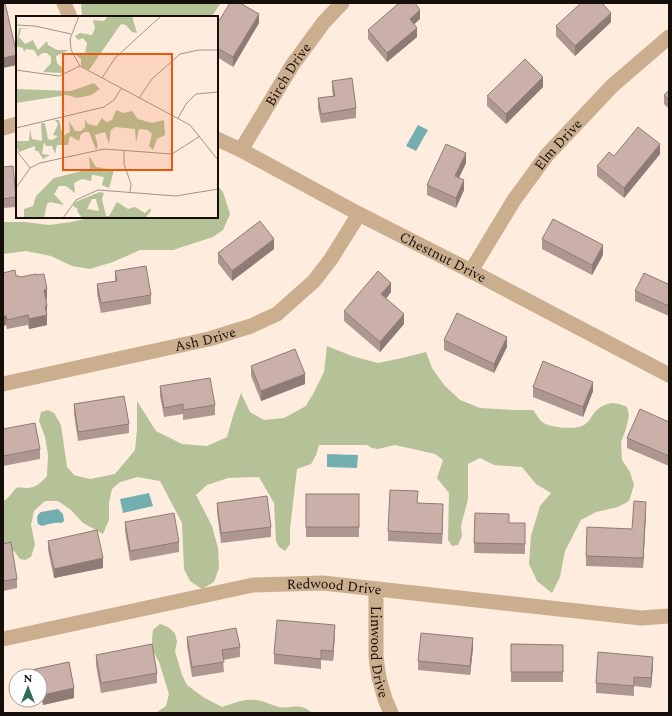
<svg xmlns="http://www.w3.org/2000/svg" width="672" height="716" font-family="Spectral,serif">
<style>
.forest{fill:#b5c196}
.water{fill:#73aeb0}
.lines{fill:none;stroke-linecap:round;stroke-linejoin:round}
.minor{stroke:#caae8e;stroke-width:15}
.wall{fill:#af9791}
.shaded-wall{fill:#8e7b76}
.building{fill:#cbb0a9;stroke:#8e7b76}
.labels{text-anchor:middle;dominant-baseline:central;stroke-width:3.5;stroke-linejoin:round;paint-order:stroke}
.street-label{font-size:14px;fill:#160f09;stroke:#fdfdfd}
.inset-road{fill:none;stroke:#a19489;stroke-width:1}
.view{fill:#e8590c;fill-opacity:0.15;stroke:#e8590c;stroke-width:2}
.inset-edge{fill:none;stroke:#160f09;stroke-width:2}
</style>
<rect width="100%" height="100%" fill="#feecdf"/>
<g class="forest">
<path d="M 81,3 L 221,3 L 211,17 L 83,17 L 82,15 Z"/>
<path d="M 217,185 L 223,192 L 230,214 L 223,230 L 213,237 L 173,250 L 140,250 L 113,262 L 90,269 L 72,266 L 51,256 L 26,251 L 3,254 L 3,222 L 25,222 L 49,225 L 71,222 L 93,217 L 217,217 Z"/>
<path d="M 327,346 L 352,356 L 378,363 L 402,358 L 426,352 L 432,368 L 444,385 L 460,400 L 480,408 L 514,410 L 533,410 C 536,414 539,419 542,422 C 550,428 576,430 584,425 C 590,421 591,416 596,411 C 605,402 616,401 627,407 L 629,415 L 626,429 L 621,442 L 622,460 L 630,472 L 634,485 L 629,501 L 618,507 L 596,512 L 581,520 L 565,551 L 560,577 L 552,593 L 537,581 L 529,564 L 531,536 L 540,506 L 551,493 L 536,484 L 522,467 L 494,465 L 480,458 L 468,464 L 468,499 L 461,526 L 462,536 L 458,545 L 452,546 L 448,540 L 449,493 L 437,478 L 443,460 L 435,454 L 395,445 L 378,449 L 372,448 L 367,445 L 319,445 L 316,455 L 311,464 L 297,469 L 290,529 L 290,544 L 285,551 L 279,547 L 276,541 L 274,503 L 259,477 L 228,478 L 207,485 L 196,495 L 212,526 L 218,548 L 219,568 L 214,582 L 202,589 L 190,581 L 184,569 L 182,523 L 160,481 L 138,477 L 120,482 L 112,489 L 109,503 L 109,520 L 103,534 L 83,523 L 71,510 L 58,501 L 45,501 L 34,511 L 31,525 L 35,545 L 31,557 L 25,560 L 20,559 L 14,551 L 3,548 L 3,501 C 11,498 11,491 17,488 C 20,487 24,488 27,488 C 38,487 40,483 47,476 L 48,455 L 45,437 L 39,421 L 41,412 L 48,410 L 54,413 L 61,425 L 67,467 L 74,475 L 90,479 L 115,474 L 135,450 L 137,430 L 137,401 L 156,431 L 182,444 L 207,446 L 227,437 L 233,416 L 241,393 L 250,412 L 264,420 L 284,418 L 306,406 L 313,394 L 324,372 Z"/>
<path d="M 160,624 L 168,627 L 175,633 L 177,642 L 175,651 L 182,675 L 187,685 L 203,697 L 222,707 C 234,703 247,697 261,701 C 267,702 273,706 279,707 C 292,709 300,702 312,713 L 144,713 L 157,712 L 166,706 L 169,694 L 159,662 L 152,649 L 152,640 L 153,630 Z"/>
</g>
<g class="water">
<path d="M 418,125 L 428,130 L 416,151 L 406,146 Z"/>
<path d="M 327,454 L 358,455 L 357,468 L 327,467 Z"/>
<path d="M 149,493 L 153,506 L 123,513 L 120,499 Z"/>
<path d="M 58,509 L 63,514 L 64,521 L 62,523 C 55,522 49,524 42,526 L 38,524 C 37,519 36,515 41,512 Z"/>
</g>
<g class="lines">
<g class="minor">
<path d="M 64,3 L 70,17"/>
<path d="M 3,128 L 17,124"/>
<path id="s1" d="M 217,139 L 241,150 L 359,214 L 471,271 L 669,375"/>
<path id="s2" d="M 241,150 L 293,64 L 324,22 L 342,3"/>
<path id="s3" d="M 471,271 L 514,200 L 547,155 L 612,86 L 669,37"/>
<path id="s4" d="M 3,384 L 209,339 L 251,326 L 277,314 L 314,281 L 331,259 L 359,214"/>
<path id="s5" d="M 376,589 L 376,657 L 379,678 L 385,699 L 391,713"/>
<path id="s6" d="M 3,639 L 253,585 L 323,583 L 641,618 L 669,616"/>
</g>
</g>
<g class="wall">
<path d="M 420,19 L 414,24 L 417,37 L 387,62 L 368,39 L 368,30 Z"/>
<path d="M 611,22 L 575,56 L 556,36 L 556,26 Z"/>
<path d="M 259,23 L 233,67 L 217,57 L 217,24 Z"/>
<path d="M 332,81 L 356,108 L 356,118 L 321,123 L 318,108 L 318,98 L 333,96 L 332,90 Z"/>
<path d="M 543,87 L 506,124 L 487,106 L 487,96 Z"/>
<path d="M 669,90 L 669,109 L 664,104 L 664,95 Z"/>
<path d="M 660,154 L 624,198 L 597,176 L 597,166 L 614,156 Z"/>
<path d="M 466,163 L 459,178 L 464,190 L 456,208 L 427,195 L 427,185 Z"/>
<path d="M 3,167 L 16,197 L 16,207 L 3,208 Z"/>
<path d="M 542,239 L 603,255 L 592,275 L 542,249 Z"/>
<path d="M 274,249 L 232,281 L 218,263 L 218,253 Z"/>
<path d="M 115,271 L 151,295 L 151,304 L 101,313 L 97,294 L 97,284 L 115,281 Z"/>
<path d="M 3,273 L 20,277 L 47,299 L 46,299 L 47,306 L 47,325 L 29,329 L 28,325 L 7,329 L 6,325 L 3,326 Z"/>
<path d="M 669,281 L 669,316 L 635,301 L 635,291 L 668,284 Z"/>
<path d="M 391,292 L 386,299 L 404,324 L 380,352 L 344,321 L 344,311 Z"/>
<path d="M 444,340 L 507,347 L 494,373 L 444,350 Z"/>
<path d="M 251,366 L 305,384 L 261,401 L 251,376 Z"/>
<path d="M 160,386 L 215,405 L 215,415 L 183,420 L 183,414 L 164,417 L 160,396 Z"/>
<path d="M 533,387 L 593,391 L 583,417 L 533,397 Z"/>
<path d="M 74,404 L 129,424 L 129,433 L 78,441 L 74,414 Z"/>
<path d="M 669,422 L 669,466 L 627,448 L 627,438 Z"/>
<path d="M 3,429 L 40,449 L 40,459 L 3,466 Z"/>
<rect x="306" y="494" width="53" height="43"/>
<path d="M 217,503 L 271,527 L 271,537 L 221,543 L 217,512 Z"/>
<path d="M 418,503 L 443,514 L 442,544 L 388,541 L 388,531 Z"/>
<path d="M 646,512 L 643,568 L 586,566 L 586,556 L 632,529 Z"/>
<path d="M 475,513 L 509,523 L 525,523 L 525,554 L 474,553 Z"/>
<path d="M 125,522 L 179,542 L 179,552 L 130,561 L 125,531 Z"/>
<path d="M 48,541 L 103,568 L 54,578 L 48,550 Z"/>
<path d="M 3,544 L 17,579 L 17,588 L 3,591 Z"/>
<path d="M 335,634 L 333,661 L 321,660 L 321,669 L 274,664 L 274,654 Z"/>
<path d="M 187,637 L 240,647 L 240,657 L 223,660 L 224,672 L 192,677 L 187,646 Z"/>
<path d="M 511,644 L 563,645 L 563,682 L 511,682 Z"/>
<path d="M 473,648 L 470,675 L 418,670 L 418,661 Z"/>
<path d="M 96,655 L 157,673 L 157,683 L 101,693 L 96,665 Z"/>
<path d="M 69,662 L 74,688 L 74,698 L 43,705 L 41,698 L 40,699 L 40,676 L 17,676 L 17,673 Z"/>
<path d="M 653,666 L 651,688 L 634,686 L 634,696 L 596,693 L 596,683 Z"/>
</g>
<g class="shaded-wall">
<path d="M 420,10 L 420,19 L 410,28 L 410,19 Z"/>
<path d="M 611,13 L 611,22 L 575,56 L 575,46 Z"/>
<path d="M 259,14 L 259,23 L 233,67 L 233,57 Z"/>
<path d="M 417,28 L 417,37 L 387,62 L 387,53 Z"/>
<path d="M 17,55 L 17,65 L 3,68 L 3,58 Z"/>
<path d="M 543,77 L 543,87 L 506,124 L 506,114 Z"/>
<path d="M 660,144 L 660,154 L 624,198 L 624,188 Z"/>
<path d="M 466,153 L 466,163 L 455,186 L 455,176 Z"/>
<path d="M 464,180 L 464,190 L 456,208 L 456,198 Z"/>
<path d="M 274,239 L 274,249 L 232,281 L 232,271 Z"/>
<path d="M 603,245 L 603,255 L 592,275 L 592,265 Z"/>
<path d="M 391,283 L 391,292 L 381,304 L 381,294 Z"/>
<path d="M 47,289 L 47,299 L 44,300 L 44,290 Z"/>
<path d="M 45,306 L 47,306 L 47,325 L 29,329 L 29,319 Z"/>
<path d="M 404,314 L 404,324 L 380,352 L 380,342 Z"/>
<path d="M 3,316 L 6,316 L 6,325 L 3,326 Z"/>
<path d="M 507,337 L 507,347 L 494,373 L 494,364 Z"/>
<path d="M 305,374 L 305,384 L 261,401 L 261,391 Z"/>
<path d="M 593,382 L 593,391 L 583,417 L 583,407 Z"/>
<path d="M 646,502 L 646,512 L 643,568 L 643,558 Z"/>
<path d="M 443,504 L 443,514 L 442,544 L 442,534 Z"/>
<path d="M 103,558 L 103,568 L 54,578 L 54,569 Z"/>
<path d="M 335,625 L 335,634 L 333,661 L 333,651 Z"/>
<path d="M 473,638 L 473,648 L 470,675 L 470,666 Z"/>
<path d="M 653,657 L 653,666 L 651,688 L 651,678 Z"/>
<path d="M 74,688 L 74,698 L 43,705 L 43,695 Z"/>
<path d="M 40,689 L 41,689 L 41,698 L 40,699 Z"/>
<path d="M 22,700 L 34,700 L 22,702 Z"/>
</g>
<g class="building">
<path d="M 3,3 L 5,3 L 17,55 L 3,58 Z"/>
<path d="M 230,3 L 240,3 L 259,14 L 233,57 L 217,48 L 217,24 Z"/>
<path d="M 399,3 L 415,3 L 420,10 L 410,19 L 417,28 L 387,53 L 368,30 Z"/>
<path d="M 581,3 L 602,3 L 611,13 L 575,46 L 556,26 Z"/>
<path d="M 525,59 L 543,77 L 506,114 L 487,96 Z"/>
<path d="M 352,78 L 356,108 L 321,114 L 318,98 L 335,96 L 332,81 Z"/>
<path d="M 669,90 L 669,100 L 664,95 Z"/>
<path d="M 638,127 L 660,144 L 624,188 L 597,166 L 609,152 L 614,156 Z"/>
<path d="M 446,144 L 466,153 L 455,176 L 464,180 L 456,198 L 427,185 Z"/>
<path d="M 13,166 L 16,197 L 3,199 L 3,167 Z"/>
<path d="M 553,219 L 603,245 L 592,265 L 542,239 Z"/>
<path d="M 260,221 L 274,239 L 232,271 L 218,253 Z"/>
<path d="M 146,266 L 151,295 L 101,303 L 97,284 L 117,281 L 115,271 Z"/>
<path d="M 15,270 L 16,276 L 19,276 L 20,277 L 36,274 L 36,275 L 44,274 L 47,289 L 44,290 L 47,306 L 45,306 L 47,315 L 29,319 L 28,315 L 7,320 L 6,316 L 3,316 L 3,273 Z"/>
<path d="M 378,271 L 391,283 L 381,294 L 404,314 L 380,342 L 344,311 Z"/>
<path d="M 644,273 L 668,284 L 669,281 L 669,306 L 635,291 Z"/>
<path d="M 457,313 L 507,337 L 494,364 L 444,340 Z"/>
<path d="M 295,349 L 305,374 L 261,391 L 251,366 Z"/>
<path d="M 543,361 L 593,382 L 583,407 L 533,387 Z"/>
<path d="M 210,378 L 215,405 L 183,410 L 183,404 L 164,408 L 160,386 Z"/>
<path d="M 124,396 L 129,424 L 78,432 L 74,404 Z"/>
<path d="M 640,409 L 669,422 L 669,456 L 627,438 Z"/>
<path d="M 35,423 L 40,449 L 3,456 L 3,429 Z"/>
<path d="M 390,490 L 418,491 L 417,503 L 443,504 L 442,534 L 388,531 Z"/>
<rect x="306" y="494" width="53" height="33"/>
<path d="M 267,496 L 271,527 L 221,533 L 217,503 Z"/>
<path d="M 634,501 L 646,502 L 643,558 L 586,556 L 587,527 L 632,529 Z"/>
<path d="M 174,513 L 179,542 L 130,551 L 125,522 Z"/>
<path d="M 475,513 L 509,514 L 509,523 L 525,523 L 525,544 L 474,543 Z"/>
<path d="M 97,530 L 103,558 L 54,569 L 48,541 Z"/>
<path d="M 11,542 L 17,579 L 3,581 L 3,544 Z"/>
<path d="M 277,620 L 335,625 L 333,651 L 321,650 L 321,659 L 274,654 Z"/>
<path d="M 236,628 L 240,647 L 222,650 L 224,662 L 192,667 L 187,637 Z"/>
<path d="M 421,633 L 473,638 L 470,666 L 418,661 Z"/>
<path d="M 152,644 L 157,673 L 101,683 L 96,655 Z"/>
<path d="M 511,644 L 563,645 L 563,672 L 511,672 Z"/>
<path d="M 598,652 L 653,657 L 651,678 L 634,677 L 634,686 L 596,683 Z"/>
<path d="M 69,662 L 74,688 L 43,695 L 41,689 L 40,689 L 40,676 L 18,676 L 17,673 Z"/>
</g>
<g class="labels">
<g class="street-label">
<text stroke="none"><textPath href="#s2" startOffset="89">Birch Drive</textPath></text>
<text stroke="none"><textPath href="#s3" startOffset="154">Elm Drive</textPath></text>
<text stroke="none"><textPath href="#s1" startOffset="255">Chestnut Drive</textPath></text>
<text stroke="none"><textPath href="#s4" startOffset="207">Ash Drive</textPath></text>
<text stroke="none"><textPath href="#s6" startOffset="337">Redwood Drive</textPath></text>
<text stroke="none"><textPath href="#s5" startOffset="63">Linwood Drive</textPath></text>
</g>
</g>
<g transform="translate(16 16)">
<rect width="202" height="202" fill="#feecdf"/>
<path d="M 92,0 L 116,0 L 121,17 L 116,16 L 110,9 L 105,8 L 73,54 L 65,50 L 65,43 L 60,39 L 69,37 L 71,27 L 67,22 L 62,24 L 59,20 L 64,17 L 76,19 L 79,12 L 77,4 L 88,5 ZM 3,12 L 13,13 L 5,13 L 3,21 L 9,28 L 17,24 L 22,34 L 31,25 L 32,29 L 41,34 L 53,34 L 40,40 L 41,47 L 47,52 L 46,57 L 27,56 L 35,47 L 35,41 L 31,37 L 26,37 L 22,41 L 18,34 L 10,33 L 8,36 L 7,32 L 0,30 ZM 78,67 L 84,73 L 75,79 L 61,82 L 51,79 L 0,87 L 0,73 L 55,75 ZM 100,94 L 108,97 L 116,95 L 122,103 L 136,107 L 148,104 L 149,119 L 141,123 L 137,134 L 133,130 L 136,118 L 132,114 L 123,113 L 120,127 L 119,113 L 99,111 L 95,114 L 93,128 L 89,116 L 79,119 L 82,130 L 80,134 L 73,116 L 69,116 L 65,118 L 63,125 L 54,120 L 52,129 L 41,129 L 39,138 L 36,130 L 30,130 L 28,126 L 26,138 L 34,139 L 27,143 L 22,135 L 19,135 L 19,130 L 3,136 L 0,130 L 0,125 L 13,125 L 14,113 L 16,123 L 26,125 L 25,107 L 29,107 L 32,123 L 36,124 L 42,120 L 37,119 L 42,108 L 39,104 L 43,104 L 47,120 L 54,116 L 53,105 L 59,115 L 65,115 L 69,111 L 69,103 L 72,108 L 81,110 L 86,102 L 90,106 L 96,104 ZM 73,140 L 80,151 L 98,154 L 93,172 L 86,169 L 88,161 L 78,159 L 76,159 L 75,165 L 66,163 L 58,167 L 59,177 L 50,170 L 43,170 L 38,178 L 48,189 L 34,186 L 31,188 L 28,202 L 8,202 L 8,193 L 17,190 L 20,180 L 38,162 L 74,153 ZM 84,176 L 88,177 L 86,183 L 90,200 L 93,200 L 101,186 L 112,193 L 119,191 L 129,197 L 134,192 L 135,195 L 129,202 L 66,202 L 61,195 L 62,193 L 57,190 L 59,186 ZM 76,183 L 80,183 L 83,195 L 71,193 Z" fill="#b5c196" fill-rule="evenodd"/>
<path class="inset-road" d="M 63,0 L 54,23 L 55,34 L 64,50 L 174,109 L 202,144M 0,9 L 19,10 L 55,18M 0,54 L 43,60 L 64,50M 86,62 L 99,42 L 145,0M 123,82 L 136,63 L 164,38 L 183,34 L 202,34M 162,102 L 170,88 L 180,78 L 202,76M 0,112 L 88,91 L 98,84 L 105,73M 0,134 L 14,152M 108,134 L 108,148 L 115,168 L 114,176M 0,172 L 14,152 L 24,147 L 88,133 L 156,138 L 184,120M 47,202 L 60,184 L 82,174 L 160,180 L 202,173"/>
<path class="view" d="M 47,38 L 156,38 L 156,154 L 47,154 Z"/>
<rect width="202" height="202" class="inset-edge"/>
</g>
<rect width="672" height="716" fill="none" stroke="#160f09" stroke-width="8"/>
<g transform="translate(28 688)"><circle r="19" fill="#fdfdfd" stroke="#a19e9b"/>
<path d="M0-3L7 15L0 10L-7 15Z" fill="#2f6d5a"/>
<text y="-6" font-size="11" font-weight="bold" text-anchor="middle" fill="#160f09">N</text>
</g>
</svg>
